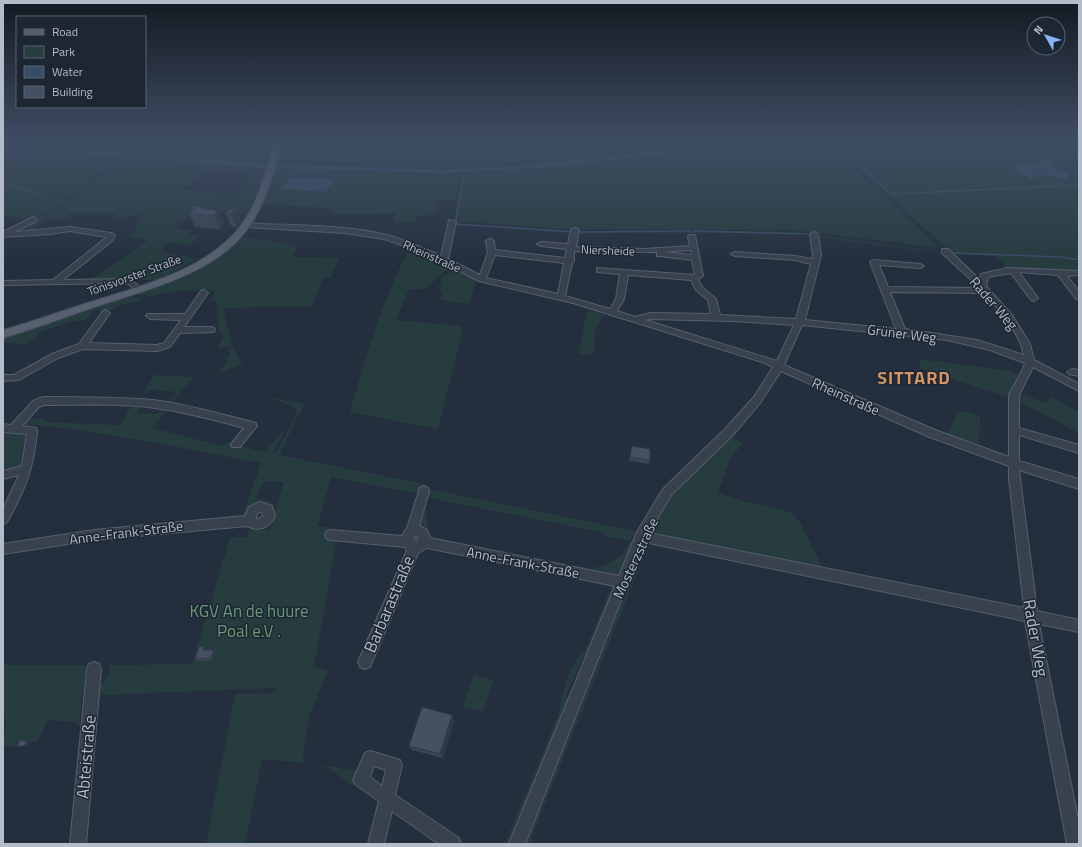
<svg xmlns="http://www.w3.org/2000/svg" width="1082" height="847" font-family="'Titillium Web',sans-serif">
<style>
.green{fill:#263c3f;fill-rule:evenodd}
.water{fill:#394c67}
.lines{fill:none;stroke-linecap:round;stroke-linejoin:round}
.stream{stroke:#394c67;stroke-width:1.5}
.minor-casing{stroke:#565f6c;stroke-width:2}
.major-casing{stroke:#414a57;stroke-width:2}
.minor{fill:#38414e;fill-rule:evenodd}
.major{fill:#56606e;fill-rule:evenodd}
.wall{fill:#3b4654}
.shaded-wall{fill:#303945}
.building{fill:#455162;stroke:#303945}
.labels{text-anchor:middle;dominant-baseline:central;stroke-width:3;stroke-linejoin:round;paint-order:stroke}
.far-street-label{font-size:12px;fill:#b4bcc9;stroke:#1d2633}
.street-label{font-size:14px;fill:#b4bcc9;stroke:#1d2633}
.near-street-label{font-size:17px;fill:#b4bcc9;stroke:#1d2633}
.near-park-label{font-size:17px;fill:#6b9a76;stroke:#1d2633}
.district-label{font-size:18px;font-weight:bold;letter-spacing:1px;fill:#d59563;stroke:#1d2633}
</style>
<rect width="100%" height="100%" fill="#242f3e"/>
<g class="green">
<path d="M 3,142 L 277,142 L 270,162 L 408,167 L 487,166 L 560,160 L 723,142 L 743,142 C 658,152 572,164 487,168 C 417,171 347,167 278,164 L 265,168 L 404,173 L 487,172 L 550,167 L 774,142 L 826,142 L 842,156 L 939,248 L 793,230 L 562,229 L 454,221 L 462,178 L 459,178 L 455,200 L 438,200 L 434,215 L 417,216 L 415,222 L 394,223 L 395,213 L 330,215 L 332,208 L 260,204 L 272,173 L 276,171 L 266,170 L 262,181 L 255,189 L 258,191 L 245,220 L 243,221 L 245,215 L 192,213 L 176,228 L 191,231 L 189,235 L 201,235 L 190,245 L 170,242 L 163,249 L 164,253 L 199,258 L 170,274 L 156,280 L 90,280 L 148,240 L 126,236 L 135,230 L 142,215 L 114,218 L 121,210 L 115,213 L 69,213 L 69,218 L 45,220 L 33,230 L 26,230 L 28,227 L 18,227 L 55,210 L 122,160 L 119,159 L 71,196 L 67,197 L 45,192 L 66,199 C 63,205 39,218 31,219 C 22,220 12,214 3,217 ZM 202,171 L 247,173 L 246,178 L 250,178 L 235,194 L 182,190 ZM 293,178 L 333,180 L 325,192 L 281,189 L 282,186 L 288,185 Z"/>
<path d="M 281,142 L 710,142 L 547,160 L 486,164 L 408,166 L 275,159 Z"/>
<path d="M 830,142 L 1079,142 L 1079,271 L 1061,273 L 1009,270 L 996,256 L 950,254 L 951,252 Z"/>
<path d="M 453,223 L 573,231 L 573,233 L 453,224 Z"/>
<path d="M 695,230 L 793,232 L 813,234 L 813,236 L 793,233 L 577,233 L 577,231 Z"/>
<path d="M 817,235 L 943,252 L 943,253 L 817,237 Z"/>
<path d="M 243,237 L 298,245 L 292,257 L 339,258 L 331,278 L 323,278 L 313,306 L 223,308 L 233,346 L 217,348 L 224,335 L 218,330 L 217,301 L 210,301 L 215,290 L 174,291 L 151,296 L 136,295 L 196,271 L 222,255 Z"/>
<path d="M 410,249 L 435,259 L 450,268 L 424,289 L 409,289 L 396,320 L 460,326 L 463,330 L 438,429 L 350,412 C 365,361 383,295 410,249 Z"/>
<path d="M 452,270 L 477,280 L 469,304 L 440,300 L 443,291 L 438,290 L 442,283 L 440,279 Z"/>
<path d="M 129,297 L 142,297 L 138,302 L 116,306 L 113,310 L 94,310 L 83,321 L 71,321 L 39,333 L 29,344 L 3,343 L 3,338 Z"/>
<path d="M 588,310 L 605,315 L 596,328 L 593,355 L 579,354 L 585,320 Z"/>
<path d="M 234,348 L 242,364 L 220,373 L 230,354 L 228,350 Z"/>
<path d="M 920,359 L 1009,371 L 1020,376 L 1010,391 L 1009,397 L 920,369 Z"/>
<path d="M 154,375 L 194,377 L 170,404 L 164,403 L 170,402 L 177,392 L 149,389 L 139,401 Z"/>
<path d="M 1020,394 L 1047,403 L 1052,397 L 1079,412 L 1079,433 L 1020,402 Z"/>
<path d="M 268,397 L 304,404 L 279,455 L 424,484 L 427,489 L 635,531 L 630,541 L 635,541 L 589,657 L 584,655 L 566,696 L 572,700 L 511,844 L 505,844 L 559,713 C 563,691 568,664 586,649 L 616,575 L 591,569 C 609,564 623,559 630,541 L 605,536 L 605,533 L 425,497 L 428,536 L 417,529 L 420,494 L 331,477 L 317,526 L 332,528 L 329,537 L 337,538 L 314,667 L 328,671 L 309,716 L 303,759 L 306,763 L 262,759 L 245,844 L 206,844 L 235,694 L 271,693 L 276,692 L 277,688 L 100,695 L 98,688 L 108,677 L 110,665 L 192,664 L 230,538 L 247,537 L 250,529 L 270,530 L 284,482 L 264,481 L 256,499 L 271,501 L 270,504 L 254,504 L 242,517 L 261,463 L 151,442 L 64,428 L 22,424 L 28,419 L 45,419 L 44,422 L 120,425 L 132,405 L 141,406 L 137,413 L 156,414 L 162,408 L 168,409 L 152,428 L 223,446 L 227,442 L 264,452 L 287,426 L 273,453 L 275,454 L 298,412 L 292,406 Z"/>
<path d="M 966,411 L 980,416 L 979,448 L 947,435 L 957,413 Z"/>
<path d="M 3,434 L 27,434 L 22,466 L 3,471 Z"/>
<path d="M 730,436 L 743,443 L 730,459 L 718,493 L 746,502 L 780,509 L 793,514 L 801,524 L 823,569 L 647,534 L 666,501 L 676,489 Z"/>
<path d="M 649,543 L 529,844 L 524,844 L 642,546 Z"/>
<path d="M 3,665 L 86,665 L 79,726 L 75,722 L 48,720 L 37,742 L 23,742 L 20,747 L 3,746 L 6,722 L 3,710 Z"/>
<path d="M 474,674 L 493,680 L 483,712 L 463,706 Z"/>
<path d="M 317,765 L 360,770 L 354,786 L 328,768 Z"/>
</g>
<g class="water">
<path d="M 743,142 L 774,142 L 550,167 L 444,173 L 264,168 L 3,147 L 3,144 L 265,164 L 445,170 L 524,166 Z"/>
<path d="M 1042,160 L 1050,160 L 1053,165 L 1070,175 L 1067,179 C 1056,179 1047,174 1036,175 L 1034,178 L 1031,179 L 1010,167 C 1020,162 1033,166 1042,160 Z"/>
<path d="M 293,177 L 330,179 L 334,180 L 325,192 L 281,189 L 282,186 L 288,184 L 289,183 L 287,181 L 288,178 Z"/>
</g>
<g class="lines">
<g class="stream">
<path d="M 834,142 L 891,194 L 1079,185"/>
<path d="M 463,180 L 455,224 L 573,232"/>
<path d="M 3,182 L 34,193"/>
<path d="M 694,231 L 806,234"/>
<path d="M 579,232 L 690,231"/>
<path d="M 954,253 L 1060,257 L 1079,260"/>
</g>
<g class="minor-casing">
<g id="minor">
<path d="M 33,217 L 37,219 L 36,221 L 14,232 L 70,227 L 111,233 L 115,235 L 113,240 L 63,280 L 129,279 L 143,289 L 139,292 L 127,283 L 3,285 L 3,281 L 53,280 L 107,237 L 70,231 L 50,234 L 3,237 L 3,232 Z"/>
<path d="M 449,220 L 456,222 L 448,259 L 480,275 L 488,252 L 486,241 L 490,239 L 494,241 L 495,250 L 565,258 L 567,249 L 541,246 L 537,244 L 541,242 L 568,244 L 571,230 L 575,228 L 579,230 L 576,247 L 644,249 L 690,246 L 688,237 L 689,235 L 695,235 L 703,276 L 698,279 L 702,287 L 716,299 L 720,315 L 796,319 L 811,264 L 795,260 L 735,256 L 731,254 L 735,252 L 795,256 L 812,259 L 813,255 L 810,234 L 814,232 L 818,234 L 821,255 L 805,320 L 896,329 L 870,262 L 874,260 L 920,264 L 924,266 L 920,268 L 879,265 L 888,287 L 980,288 L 942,253 L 942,249 L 948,249 L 979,279 L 981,274 L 1007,268 L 1079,271 L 1079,275 L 1067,276 L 1079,291 L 1079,300 L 1076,299 L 1058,275 L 1019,272 L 1038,298 L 1034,301 L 1031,300 L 1011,273 L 988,277 L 986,286 L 1012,315 L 1030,344 L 1034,360 L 1079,384 L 1079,391 L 1033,367 L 1019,395 L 1019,428 L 1079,445 L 1079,453 L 1019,435 L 1019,461 L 1079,479 L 1079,489 L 1019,470 L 1037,611 L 1079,620 L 1079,632 L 1039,624 L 1079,824 L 1079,844 L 1067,844 L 1025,621 L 644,542 L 525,844 L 509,844 L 615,586 L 427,548 L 418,553 L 370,667 L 365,669 L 360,667 L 358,662 L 407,550 L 405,547 L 331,540 L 327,539 L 325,535 L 327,531 L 331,530 L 402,536 L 407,528 L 419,491 L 420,488 L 424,486 L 428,488 L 429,491 L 419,526 L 427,530 L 430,538 L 619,576 L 637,532 L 663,489 L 725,429 L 754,397 L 773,367 L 762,362 L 573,303 L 479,281 L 441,262 L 399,244 L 384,239 L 345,233 L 246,227 L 242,225 L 246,223 C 292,226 341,224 387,235 C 406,240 423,248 441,256 ZM 691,250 L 692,255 L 663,252 ZM 574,251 L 657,252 L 657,256 L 660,256 L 692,260 L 695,275 L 597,268 L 597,272 L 620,274 L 616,299 L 610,309 L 565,296 L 572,263 L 574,261 ZM 495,255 L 564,263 L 558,294 L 486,278 ZM 628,275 L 691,280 L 696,290 L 708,300 L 711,314 L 650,313 L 635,317 L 617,311 L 624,299 ZM 890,292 L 985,293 C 1000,312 1019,331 1024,355 L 977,340 L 905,329 ZM 650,319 L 733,321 L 794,325 L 777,361 L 645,320 ZM 802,325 L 947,340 L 990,350 L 1025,363 L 1022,371 L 1009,395 L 1009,457 L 935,430 L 784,365 ZM 781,371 L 927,436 L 1009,466 L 1009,479 L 1024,608 L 649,533 L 671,495 L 733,435 L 760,403 ZM 415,536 L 418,537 L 417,542 L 414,541 Z"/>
<path d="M 204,290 L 208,293 L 184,327 L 211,327 L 214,328 L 215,330 L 214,332 L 180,333 L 170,347 L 157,351 L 83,349 L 58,358 L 19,380 L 3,381 L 3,375 L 14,375 L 52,354 L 79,344 L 103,311 L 106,310 L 110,313 L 89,343 L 157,345 L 164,343 L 181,320 L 150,319 L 146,316 L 147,314 L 185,314 L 201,291 Z"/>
<path d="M 1072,369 L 1079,370 L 1079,376 L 1069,374 L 1067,372 Z"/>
<path d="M 43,397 C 80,397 117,397 153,400 C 187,404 219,414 252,422 L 256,423 L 257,426 L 240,447 L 232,447 L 231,444 L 244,428 C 215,420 185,412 155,408 C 118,403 81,405 44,405 L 39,407 L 22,426 L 36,428 L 37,431 C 34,468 25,490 7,522 L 3,524 L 3,509 L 19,475 L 3,479 L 3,471 L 22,466 L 27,434 L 3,432 L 3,424 L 11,425 L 33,401 Z"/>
<path d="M 260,502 L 272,506 L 275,516 C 269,528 259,532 247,526 L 94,540 L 3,554 L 3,544 L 94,530 L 245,516 L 249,507 ZM 260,512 L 263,513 L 263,515 L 259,519 L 256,519 L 257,513 Z"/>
<path d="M 94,662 L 99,664 L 101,669 L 86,844 L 70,844 L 87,669 L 89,664 Z"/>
<path d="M 370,751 L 400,760 L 402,765 L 395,795 L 459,838 L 461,844 L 439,844 L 392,811 L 384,844 L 368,844 L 379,801 L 356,785 L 353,780 L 365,753 ZM 374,766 L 386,770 L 382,786 L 370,777 Z"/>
</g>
</g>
<g class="major-casing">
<path id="major" d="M 275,142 L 283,142 C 274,170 267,200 251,224 C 219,274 145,290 92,308 C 63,318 33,329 3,338 L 3,330 C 31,322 59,312 87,303 C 140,286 207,271 242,224 C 259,201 266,169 275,142 Z"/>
</g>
<use href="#minor" class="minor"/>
<use href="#major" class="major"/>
</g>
<g class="wall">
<path d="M 236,209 L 242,222 L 237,227 L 232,227 L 226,214 Z"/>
<path d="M 205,210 L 224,223 L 220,229 L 195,227 L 189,214 Z"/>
<path d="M 632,446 L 650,460 L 649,464 L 629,461 Z"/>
<path d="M 204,646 L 206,648 L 205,650 L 216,651 L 213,660 L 197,661 L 195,659 Z"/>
<path d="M 454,720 L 443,758 L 412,750 L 409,746 Z"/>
</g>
<g class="shaded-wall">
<path d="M 236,209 L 242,222 L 237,227 L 231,214 Z"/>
<path d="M 218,210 L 224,223 L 220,229 L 214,216 Z"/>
<path d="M 204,646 L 206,648 L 205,652 L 203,650 Z"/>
<path d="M 214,650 L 216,651 L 213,660 L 211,658 Z"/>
<path d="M 452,715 L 454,720 L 443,758 L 440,754 Z"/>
<path d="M 27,741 L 30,742 L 28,747 L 24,746 Z"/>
</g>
<g class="building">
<path d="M 195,206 L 203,207 L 201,209 L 218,210 L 214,216 L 189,214 Z"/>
<path d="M 229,209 L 236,209 L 231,214 L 226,214 Z"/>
<path d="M 632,446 L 650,449 L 650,460 L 630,457 Z"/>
<path d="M 204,646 L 203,650 L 214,650 L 211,658 L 195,659 L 199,647 Z"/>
<path d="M 422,707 L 452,715 L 440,754 L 409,746 Z"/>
<path d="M 20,740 L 27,741 L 24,746 L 17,746 Z"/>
</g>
<linearGradient id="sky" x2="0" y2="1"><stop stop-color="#141a22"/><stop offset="0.54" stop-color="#3f4d63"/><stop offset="1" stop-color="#3f4d63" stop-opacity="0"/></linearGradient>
<rect width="1082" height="261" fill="url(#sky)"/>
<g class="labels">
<g class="far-street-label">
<text transform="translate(608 250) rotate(2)">Niersheide</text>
<text transform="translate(432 256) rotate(24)">Rheinstraße</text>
<text transform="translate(134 275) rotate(-20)">Tönisvorster Straße</text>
</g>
<g class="street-label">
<text transform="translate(994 303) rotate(49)">Rader Weg</text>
<text transform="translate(902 333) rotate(7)">Grüner Weg</text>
<text transform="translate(846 396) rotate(24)">Rheinstraße</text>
<text transform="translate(126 532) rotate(-7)">Anne-Frank-Straße</text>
<text transform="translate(635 558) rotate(-65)">Mosterzstraße</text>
<text transform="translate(523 562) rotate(11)">Anne-Frank-Straße</text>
</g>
<g class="near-street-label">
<text transform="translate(389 604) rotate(-67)">Barbarastraße</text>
<text transform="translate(1036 638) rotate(80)">Rader Weg</text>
<text transform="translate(86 757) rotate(-85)">Abteistraße</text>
</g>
<g class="near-park-label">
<text x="249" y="611">KGV An de huure<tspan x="249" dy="20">Poal e.V .</tspan></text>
</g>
<g class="district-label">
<text x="914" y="377">SITTARD</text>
</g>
</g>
<rect width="1082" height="847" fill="none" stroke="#b4bcc9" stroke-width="8"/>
<rect x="16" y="16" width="130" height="92" fill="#1d2633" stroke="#59626f"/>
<rect x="24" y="29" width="20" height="6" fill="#56606e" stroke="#59626f"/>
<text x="52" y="36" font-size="12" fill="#b4bcc9">Road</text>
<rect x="24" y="46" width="20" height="12" fill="#263c3f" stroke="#59626f"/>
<text x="52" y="56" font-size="12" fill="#b4bcc9">Park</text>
<rect x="24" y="66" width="20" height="12" fill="#394c67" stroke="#59626f"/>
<text x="52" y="76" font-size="12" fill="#b4bcc9">Water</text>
<rect x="24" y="86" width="20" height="12" fill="#455162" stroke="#59626f"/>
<text x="52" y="96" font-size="12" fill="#b4bcc9">Building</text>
<g transform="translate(1046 36) rotate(309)"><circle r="19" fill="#1d2633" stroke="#59626f"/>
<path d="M0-3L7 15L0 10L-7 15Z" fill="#8ab4f8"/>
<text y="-6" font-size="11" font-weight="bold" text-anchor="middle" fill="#b4bcc9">N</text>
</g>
</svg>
